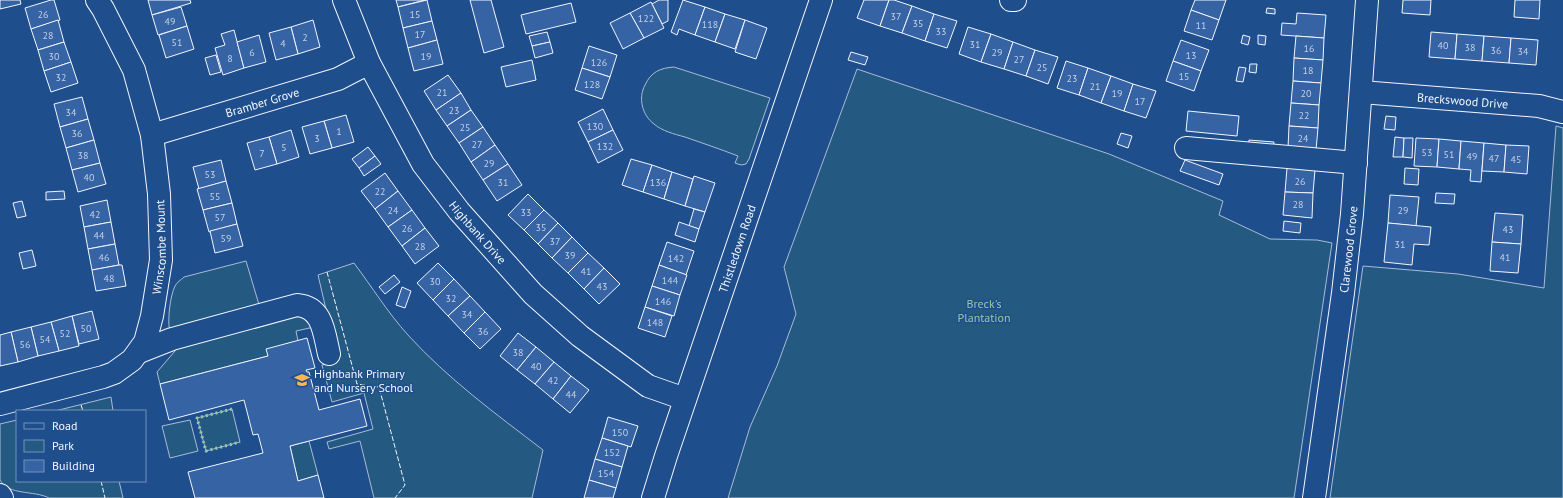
<svg xmlns="http://www.w3.org/2000/svg" width="1563" height="498" font-family="'PT Sans',sans-serif">
<style>
.green{fill:#245a82;stroke:#a8bbd7}
.building{fill:#3563a3;stroke:#f2f6ff}
.lines{fill:none;stroke-linecap:round;stroke-linejoin:round}
.minor-casing{stroke:#f2f6ff;stroke-width:24}
.minor{stroke:#1f4e8c;stroke-width:22}
.hedge{stroke:#97c8a6;stroke-width:3;stroke-dasharray:2 3;stroke-linecap:butt}
.fence{stroke:#f2f6ff;stroke-width:1;stroke-dasharray:5 2;stroke-linecap:butt}
.labels{text-anchor:middle;dominant-baseline:central;stroke-width:3;stroke-linejoin:round;paint-order:stroke}
.number-label{font-size:10px;fill:#c3d1e8}
.street-label{font-size:12px;fill:#f2f6ff;stroke:#1f4e8c}
.park-label{font-size:12px;fill:#97c8a6;stroke:#1f4e8c}
.poi-label{font-size:12px;fill:#f2f6ff;stroke:#1f4e8c;text-anchor:start}
</style>
<rect width="100%" height="100%" fill="#1f4e8c"/>
<g class="green">
<path d="M 674,67 L 770,98 L 749,159 L 746,164 L 741,165 L 735,163 L 738,156 C 720,149 702,143 685,137 C 674,134 662,131 654,124 C 642,115 638,98 645,85 C 651,72 660,68 674,67 Z"/>
<path d="M 857,69 L 1109,154 L 1223,201 L 1219,215 L 1270,239 L 1317,240 L 1332,243 L 1294,498 L 728,498 L 750,427 L 777,366 L 796,314 L 784,267 Z"/>
<path d="M 1556,126 L 1563,128 L 1563,498 L 1330,498 L 1363,266 L 1458,274 L 1544,288 Z"/>
<path d="M 246,261 L 260,308 L 170,332 C 167,322 170,296 175,286 C 177,282 181,280 184,277 Z"/>
<path d="M 354,263 C 372,287 388,313 408,335 C 448,379 496,414 543,450 L 532,498 L 374,498 L 360,441 L 329,449 L 327,442 L 373,429 L 364,393 L 332,402 L 322,365 L 338,361 L 318,275 Z"/>
<path d="M 291,315 L 302,317 L 314,327 L 296,331 L 298,341 L 268,356 L 160,384 L 157,372 L 175,351 L 174,346 Z"/>
<path d="M 111,397 L 113,411 L 55,411 Z"/>
<path d="M 232,409 L 240,442 L 206,451 L 197,418 Z"/>
<path d="M 17,420 L 17,481 L 119,481 L 123,498 L 49,498 C 34,490 9,496 0,480 L 0,424 Z"/>
<path d="M 190,420 L 198,451 L 170,458 L 162,426 Z"/>
<path d="M 309,441 L 318,475 L 298,481 L 290,446 Z"/>
</g>
<g class="building">
<path d="M 0,0 L 20,0 L 21,4 L 0,9 Z"/>
<path d="M 51,0 L 54,0 L 60,20 L 31,29 L 25,8 Z"/>
<path d="M 148,0 L 190,0 L 191,3 L 152,15 Z"/>
<path d="M 396,0 L 425,0 L 398,7 Z"/>
<path d="M 427,0 L 432,21 L 403,28 L 398,7 Z"/>
<path d="M 470,0 L 491,0 L 504,47 L 484,53 Z"/>
<path d="M 659,0 L 668,0 L 668,21 L 662,24 L 652,4 Z"/>
<path d="M 683,0 L 705,7 L 695,35 L 679,29 L 677,35 L 671,32 Z"/>
<path d="M 864,0 L 889,0 L 880,26 L 857,18 Z"/>
<path d="M 889,0 L 894,0 L 912,6 L 902,33 L 880,26 Z"/>
<path d="M 1195,0 L 1226,0 L 1219,20 L 1191,10 Z"/>
<path d="M 1403,0 L 1431,0 L 1430,15 L 1402,13 Z"/>
<path d="M 1515,0 L 1540,0 L 1539,19 L 1514,17 Z"/>
<path d="M 651,2 L 664,28 L 644,38 L 630,13 Z"/>
<path d="M 571,3 L 576,22 L 526,34 L 521,15 Z"/>
<path d="M 912,6 L 934,14 L 925,41 L 902,33 Z"/>
<path d="M 181,7 L 187,26 L 158,35 L 152,15 Z"/>
<path d="M 705,7 L 725,14 L 715,42 L 695,35 Z"/>
<path d="M 1267,8 L 1275,9 L 1275,14 L 1266,13 Z"/>
<path d="M 1191,10 L 1219,20 L 1212,40 L 1184,31 Z"/>
<path d="M 630,13 L 644,38 L 623,49 L 610,23 Z"/>
<path d="M 1297,13 L 1326,15 L 1324,38 L 1281,35 L 1282,23 L 1296,24 Z"/>
<path d="M 725,14 L 745,20 L 735,49 L 715,42 Z"/>
<path d="M 934,14 L 957,21 L 947,48 L 925,41 Z"/>
<path d="M 58,20 L 64,42 L 38,50 L 31,29 Z"/>
<path d="M 313,20 L 320,47 L 298,54 L 291,27 Z"/>
<path d="M 745,20 L 767,28 L 756,59 L 735,52 Z"/>
<path d="M 432,21 L 437,40 L 408,48 L 403,28 Z"/>
<path d="M 187,26 L 194,49 L 166,58 L 159,35 Z"/>
<path d="M 291,27 L 298,54 L 276,60 L 269,33 Z"/>
<path d="M 968,27 L 991,34 L 981,62 L 959,54 Z"/>
<path d="M 234,30 L 244,68 L 223,75 L 215,48 L 225,45 L 221,34 Z"/>
<path d="M 547,32 L 550,42 L 532,46 L 529,36 Z"/>
<path d="M 1431,32 L 1457,34 L 1455,59 L 1429,57 Z"/>
<path d="M 991,34 L 1013,42 L 1004,69 L 981,62 Z"/>
<path d="M 1457,34 L 1484,36 L 1482,61 L 1455,59 Z"/>
<path d="M 259,35 L 266,62 L 244,68 L 237,42 Z"/>
<path d="M 1243,35 L 1250,37 L 1248,45 L 1241,43 Z"/>
<path d="M 1258,35 L 1266,36 L 1265,45 L 1258,44 Z"/>
<path d="M 1296,36 L 1324,38 L 1323,60 L 1294,58 Z"/>
<path d="M 1484,36 L 1511,38 L 1509,63 L 1482,61 Z"/>
<path d="M 1511,38 L 1538,40 L 1536,65 L 1509,63 Z"/>
<path d="M 437,40 L 443,64 L 414,71 L 408,48 Z"/>
<path d="M 1181,40 L 1209,50 L 1201,71 L 1173,61 Z"/>
<path d="M 64,42 L 71,62 L 44,71 L 38,50 Z"/>
<path d="M 550,42 L 553,53 L 535,58 L 532,46 Z"/>
<path d="M 1013,42 L 1035,50 L 1026,76 L 1004,69 Z"/>
<path d="M 589,46 L 617,55 L 610,77 L 582,68 Z"/>
<path d="M 1035,50 L 1058,57 L 1048,84 L 1026,76 Z"/>
<path d="M 851,52 L 868,57 L 865,65 L 848,60 Z"/>
<path d="M 216,55 L 221,72 L 210,75 L 205,58 Z"/>
<path d="M 1294,58 L 1323,60 L 1321,83 L 1293,81 Z"/>
<path d="M 532,60 L 536,80 L 506,87 L 501,67 Z"/>
<path d="M 1066,61 L 1088,68 L 1079,95 L 1057,88 Z"/>
<path d="M 1173,61 L 1201,71 L 1194,91 L 1166,81 Z"/>
<path d="M 71,62 L 78,83 L 51,92 L 44,71 Z"/>
<path d="M 1250,64 L 1257,64 L 1256,73 L 1249,72 Z"/>
<path d="M 1239,67 L 1246,68 L 1243,82 L 1236,81 Z"/>
<path d="M 582,68 L 610,77 L 602,99 L 575,90 Z"/>
<path d="M 1088,68 L 1111,76 L 1101,103 L 1079,95 Z"/>
<path d="M 448,75 L 461,93 L 436,110 L 424,91 Z"/>
<path d="M 1111,76 L 1133,84 L 1124,111 L 1101,103 Z"/>
<path d="M 1293,81 L 1321,83 L 1319,105 L 1291,103 Z"/>
<path d="M 1133,84 L 1156,91 L 1146,118 L 1124,111 Z"/>
<path d="M 461,93 L 471,110 L 447,126 L 436,110 Z"/>
<path d="M 82,97 L 88,119 L 60,127 L 54,104 Z"/>
<path d="M 1291,103 L 1319,105 L 1318,128 L 1289,126 Z"/>
<path d="M 603,109 L 613,130 L 588,142 L 578,122 Z"/>
<path d="M 471,110 L 483,127 L 459,143 L 447,126 Z"/>
<path d="M 1188,111 L 1239,116 L 1237,136 L 1186,131 Z"/>
<path d="M 346,115 L 354,142 L 332,148 L 324,121 Z"/>
<path d="M 1386,116 L 1396,117 L 1395,130 L 1384,129 Z"/>
<path d="M 88,119 L 94,140 L 66,148 L 60,127 Z"/>
<path d="M 324,121 L 332,148 L 310,154 L 302,127 Z"/>
<path d="M 1289,126 L 1318,128 L 1316,150 L 1288,148 Z"/>
<path d="M 483,127 L 495,145 L 471,162 L 459,143 Z"/>
<path d="M 291,130 L 299,157 L 277,164 L 269,137 Z"/>
<path d="M 613,130 L 623,150 L 598,163 L 588,142 Z"/>
<path d="M 1121,133 L 1132,136 L 1128,148 L 1117,144 Z"/>
<path d="M 269,137 L 277,164 L 255,170 L 247,143 Z"/>
<path d="M 1395,137 L 1404,138 L 1403,157 L 1393,157 Z"/>
<path d="M 1404,138 L 1413,138 L 1412,158 L 1403,157 Z"/>
<path d="M 1416,138 L 1439,139 L 1437,167 L 1414,166 Z"/>
<path d="M 1439,139 L 1461,141 L 1459,169 L 1437,167 Z"/>
<path d="M 94,140 L 100,163 L 72,170 L 66,148 Z"/>
<path d="M 1249,140 L 1274,142 L 1273,151 L 1248,149 Z"/>
<path d="M 1461,141 L 1484,143 L 1481,182 L 1470,181 L 1471,170 L 1459,169 Z"/>
<path d="M 1484,143 L 1506,145 L 1504,172 L 1482,171 Z"/>
<path d="M 495,145 L 508,164 L 483,180 L 471,162 Z"/>
<path d="M 1506,145 L 1529,146 L 1527,174 L 1504,172 Z"/>
<path d="M 368,147 L 375,156 L 359,168 L 352,159 Z"/>
<path d="M 375,156 L 381,164 L 364,176 L 359,168 Z"/>
<path d="M 631,159 L 652,165 L 643,192 L 622,185 Z"/>
<path d="M 221,160 L 226,181 L 199,189 L 193,167 Z"/>
<path d="M 1185,160 L 1223,174 L 1219,185 L 1180,171 Z"/>
<path d="M 100,163 L 106,184 L 78,192 L 72,170 Z"/>
<path d="M 508,164 L 522,185 L 497,201 L 483,180 Z"/>
<path d="M 652,165 L 672,172 L 664,199 L 643,192 Z"/>
<path d="M 1287,168 L 1315,170 L 1313,193 L 1285,192 Z"/>
<path d="M 1405,168 L 1419,169 L 1418,185 L 1404,184 Z"/>
<path d="M 672,172 L 693,179 L 685,206 L 664,199 Z"/>
<path d="M 385,173 L 398,191 L 375,209 L 361,191 Z"/>
<path d="M 694,176 L 715,183 L 705,212 L 685,206 Z"/>
<path d="M 226,181 L 232,203 L 203,210 L 197,189 Z"/>
<path d="M 64,191 L 65,199 L 46,200 L 46,192 Z"/>
<path d="M 398,191 L 412,210 L 388,227 L 375,209 Z"/>
<path d="M 1285,192 L 1313,193 L 1312,218 L 1283,215 Z"/>
<path d="M 1436,193 L 1455,194 L 1454,204 L 1435,203 Z"/>
<path d="M 528,194 L 544,210 L 524,230 L 508,215 Z"/>
<path d="M 1390,195 L 1419,197 L 1416,226 L 1388,223 Z"/>
<path d="M 107,200 L 111,222 L 84,227 L 80,206 Z"/>
<path d="M 22,201 L 26,216 L 17,218 L 13,203 Z"/>
<path d="M 232,203 L 237,224 L 209,232 L 203,210 Z"/>
<path d="M 694,209 L 705,212 L 699,229 L 689,226 Z"/>
<path d="M 412,210 L 425,228 L 402,246 L 388,227 Z"/>
<path d="M 544,210 L 558,223 L 538,244 L 524,230 Z"/>
<path d="M 1495,213 L 1523,215 L 1521,244 L 1492,242 Z"/>
<path d="M 1284,221 L 1301,223 L 1300,233 L 1283,231 Z"/>
<path d="M 111,222 L 115,244 L 88,249 L 84,227 Z"/>
<path d="M 679,222 L 699,229 L 695,242 L 675,235 Z"/>
<path d="M 558,223 L 572,237 L 552,258 L 538,244 Z"/>
<path d="M 1388,223 L 1431,227 L 1429,245 L 1414,244 L 1412,265 L 1384,262 Z"/>
<path d="M 237,224 L 243,246 L 215,253 L 210,231 Z"/>
<path d="M 425,228 L 439,246 L 415,264 L 402,246 Z"/>
<path d="M 572,237 L 588,253 L 568,273 L 552,258 Z"/>
<path d="M 667,242 L 694,251 L 686,275 L 659,265 Z"/>
<path d="M 1492,242 L 1521,244 L 1518,273 L 1490,271 Z"/>
<path d="M 115,244 L 119,265 L 92,270 L 88,249 Z"/>
<path d="M 32,250 L 36,266 L 23,269 L 19,253 Z"/>
<path d="M 588,253 L 604,268 L 584,289 L 568,273 Z"/>
<path d="M 438,263 L 454,279 L 433,300 L 417,283 Z"/>
<path d="M 119,265 L 122,265 L 126,286 L 96,291 L 92,270 Z"/>
<path d="M 659,265 L 687,275 L 680,295 L 652,286 Z"/>
<path d="M 604,268 L 620,284 L 599,304 L 584,289 Z"/>
<path d="M 394,275 L 400,282 L 385,294 L 379,287 Z"/>
<path d="M 454,279 L 470,296 L 448,316 L 433,300 Z"/>
<path d="M 652,286 L 680,295 L 674,316 L 645,307 Z"/>
<path d="M 402,287 L 411,291 L 405,308 L 396,305 Z"/>
<path d="M 470,296 L 485,312 L 464,333 L 448,316 Z"/>
<path d="M 645,307 L 672,316 L 665,337 L 638,328 Z"/>
<path d="M 92,311 L 99,339 L 79,344 L 72,316 Z"/>
<path d="M 485,312 L 501,329 L 480,349 L 464,333 Z"/>
<path d="M 72,316 L 79,346 L 59,351 L 51,322 Z"/>
<path d="M 51,322 L 59,351 L 38,356 L 31,327 Z"/>
<path d="M 31,327 L 38,356 L 18,362 L 11,332 Z"/>
<path d="M 11,332 L 18,362 L 0,366 L 0,335 Z"/>
<path d="M 518,333 L 536,347 L 517,370 L 500,356 Z"/>
<path d="M 307,338 L 315,368 L 306,370 L 307,372 L 309,372 L 319,410 L 360,399 L 367,426 L 290,446 L 298,481 L 318,475 L 324,498 L 195,498 L 188,472 L 263,453 L 258,434 L 253,435 L 244,400 L 169,420 L 160,384 L 268,356 L 266,349 Z"/>
<path d="M 536,347 L 554,362 L 535,384 L 517,370 Z"/>
<path d="M 554,362 L 571,376 L 553,399 L 535,384 Z"/>
<path d="M 571,376 L 589,390 L 570,413 L 553,399 Z"/>
<path d="M 608,417 L 638,426 L 631,447 L 602,438 Z"/>
<path d="M 602,438 L 628,446 L 622,467 L 595,459 Z"/>
<path d="M 595,459 L 622,467 L 616,488 L 589,480 Z"/>
<path d="M 589,480 L 616,488 L 613,498 L 584,498 Z"/>
</g>
<g class="lines">
<g class="minor-casing">
<g id="minor">
<path id="s1" d="M 344,0 L 369,63 L 423,164 L 459,211 L 533,294 L 580,336 L 648,386 L 685,399"/>
<path d="M 1011,0 L 1015,0"/>
<path id="s2" d="M 1361,92 L 1539,106 L 1563,112"/>
<path id="s3" d="M 152,135 L 338,79 L 369,63"/>
<path d="M 1186,148 L 1356,163"/>
<path d="M 139,352 L 172,339 L 297,305 C 323,307 324,333 329,354"/>
<path id="s4" d="M 0,404 L 103,377 L 114,373 L 132,360 L 145,342 L 152,316 L 161,260 L 159,194 L 152,135 L 134,70 L 103,9 L 97,0"/>
<path d="M 0,495 L 2,498"/>
<path id="s5" d="M 653,498 L 666,456 L 821,0"/>
<path id="s6" d="M 1314,498 L 1343,293 L 1352,214 L 1367,0"/>
</g>
</g>
<use href="#minor" class="minor"/>
<path class="hedge" d="M 232,409 L 197,418 L 206,451 L 240,442"/>
<g class="fence">
<path d="M 327,272 L 357,384 L 379,387 L 405,485 L 395,498"/>
<path d="M 81,405 L 83,411"/>
<path d="M 101,481 L 105,498"/>
</g>
</g>
<defs>
<g id="school-bare" transform="scale(1.2)"><path d="M0-5L7-2L0 1L-7-2ZM-4 1L0 2.5L4 1V4Q0 6-4 4Z" fill="#ffb74d" stroke="#1f4e8c" stroke-width="2.5" paint-order="stroke"/></g>
</defs>
<g fill-rule="evenodd">
<use href="#school-bare" x="302" y="380"/>
</g>
<g class="labels">
<g class="number-label">
<text x="43" y="14">26</text>
<text x="415" y="14">15</text>
<text x="896" y="16">37</text>
<text x="646" y="18">122</text>
<text x="170" y="21">49</text>
<text x="918" y="23">35</text>
<text x="710" y="24">118</text>
<text x="1201" y="25">11</text>
<text x="941" y="31">33</text>
<text x="420" y="34">17</text>
<text x="48" y="35">28</text>
<text x="305" y="37">2</text>
<text x="177" y="42">51</text>
<text x="283" y="43">4</text>
<text x="975" y="44">31</text>
<text x="1443" y="45">40</text>
<text x="1470" y="47">38</text>
<text x="1309" y="48">16</text>
<text x="1496" y="50">36</text>
<text x="1523" y="51">34</text>
<text x="252" y="52">6</text>
<text x="997" y="52">29</text>
<text x="1191" y="55">13</text>
<text x="54" y="56">30</text>
<text x="426" y="56">19</text>
<text x="230" y="58">8</text>
<text x="1019" y="59">27</text>
<text x="599" y="62">126</text>
<text x="1042" y="67">25</text>
<text x="1308" y="70">18</text>
<text x="1184" y="76">15</text>
<text x="61" y="77">32</text>
<text x="1072" y="78">23</text>
<text x="592" y="84">128</text>
<text x="1095" y="86">21</text>
<text x="442" y="92">21</text>
<text x="1117" y="93">19</text>
<text x="1306" y="93">20</text>
<text x="1140" y="101">17</text>
<text x="454" y="110">23</text>
<text x="71" y="112">34</text>
<text x="1304" y="115">22</text>
<text x="595" y="126">130</text>
<text x="465" y="127">25</text>
<text x="339" y="131">1</text>
<text x="77" y="133">36</text>
<text x="317" y="138">3</text>
<text x="1303" y="138">24</text>
<text x="477" y="144">27</text>
<text x="605" y="146">132</text>
<text x="284" y="147">5</text>
<text x="1427" y="152">53</text>
<text x="262" y="153">7</text>
<text x="1449" y="154">51</text>
<text x="83" y="155">38</text>
<text x="1472" y="156">49</text>
<text x="1494" y="158">47</text>
<text x="1516" y="159">45</text>
<text x="489" y="163">29</text>
<text x="210" y="174">53</text>
<text x="89" y="177">40</text>
<text x="1300" y="181">26</text>
<text x="503" y="182">31</text>
<text x="658" y="182">136</text>
<text x="380" y="191">22</text>
<text x="215" y="196">55</text>
<text x="1298" y="204">28</text>
<text x="393" y="210">24</text>
<text x="1403" y="210">29</text>
<text x="526" y="212">33</text>
<text x="95" y="214">42</text>
<text x="220" y="217">57</text>
<text x="541" y="227">35</text>
<text x="407" y="228">26</text>
<text x="1508" y="229">43</text>
<text x="99" y="235">44</text>
<text x="226" y="238">59</text>
<text x="555" y="241">37</text>
<text x="1400" y="244">31</text>
<text x="420" y="246">28</text>
<text x="570" y="255">39</text>
<text x="104" y="257">46</text>
<text x="1505" y="257">41</text>
<text x="676" y="258">142</text>
<text x="586" y="271">41</text>
<text x="109" y="278">48</text>
<text x="670" y="280">144</text>
<text x="435" y="281">30</text>
<text x="602" y="286">43</text>
<text x="451" y="298">32</text>
<text x="663" y="301">146</text>
<text x="467" y="314">34</text>
<text x="655" y="322">148</text>
<text x="86" y="328">50</text>
<text x="483" y="331">36</text>
<text x="65" y="333">52</text>
<text x="45" y="339">54</text>
<text x="25" y="344">56</text>
<text x="518" y="352">38</text>
<text x="536" y="366">40</text>
<text x="553" y="380">42</text>
<text x="571" y="394">44</text>
<text x="620" y="432">150</text>
<text x="612" y="452">152</text>
<text x="606" y="473">154</text>
</g>
<g class="street-label">
<text stroke="none"><textPath href="#s2" startOffset="102">Breckswood Drive</textPath></text>
<text stroke="none"><textPath href="#s3" startOffset="115">Bramber Grove</textPath></text>
<text stroke="none"><textPath href="#s1" startOffset="270">Highbank Drive</textPath></text>
<text stroke="none"><textPath href="#s4" startOffset="259">Winscombe Mount</textPath></text>
<text stroke="none"><textPath href="#s5" startOffset="263">Thistledown Road</textPath></text>
<text stroke="none"><textPath href="#s6" startOffset="251">Clarewood Grove</textPath></text>
</g>
<g class="park-label">
<text x="984" y="303">Breck's<tspan x="984" dy="14">Plantation</tspan></text>
</g>
<g class="poi-label">
<text x="314" y="373">Highbank Primary<tspan x="314" dy="14">and Nursery School</tspan></text>
</g>
</g>
<rect x="16" y="410" width="130" height="72" fill="#1f4e8c" stroke="#7391ba"/>
<rect x="24" y="423" width="20" height="6" fill="#1f4e8c" stroke="#7391ba"/>
<text x="52" y="430" font-size="12" fill="#f2f6ff">Road</text>
<rect x="24" y="440" width="20" height="12" fill="#245a82" stroke="#7391ba"/>
<text x="52" y="450" font-size="12" fill="#f2f6ff">Park</text>
<rect x="24" y="460" width="20" height="12" fill="#3563a3" stroke="#7391ba"/>
<text x="52" y="470" font-size="12" fill="#f2f6ff">Building</text>
</svg>
